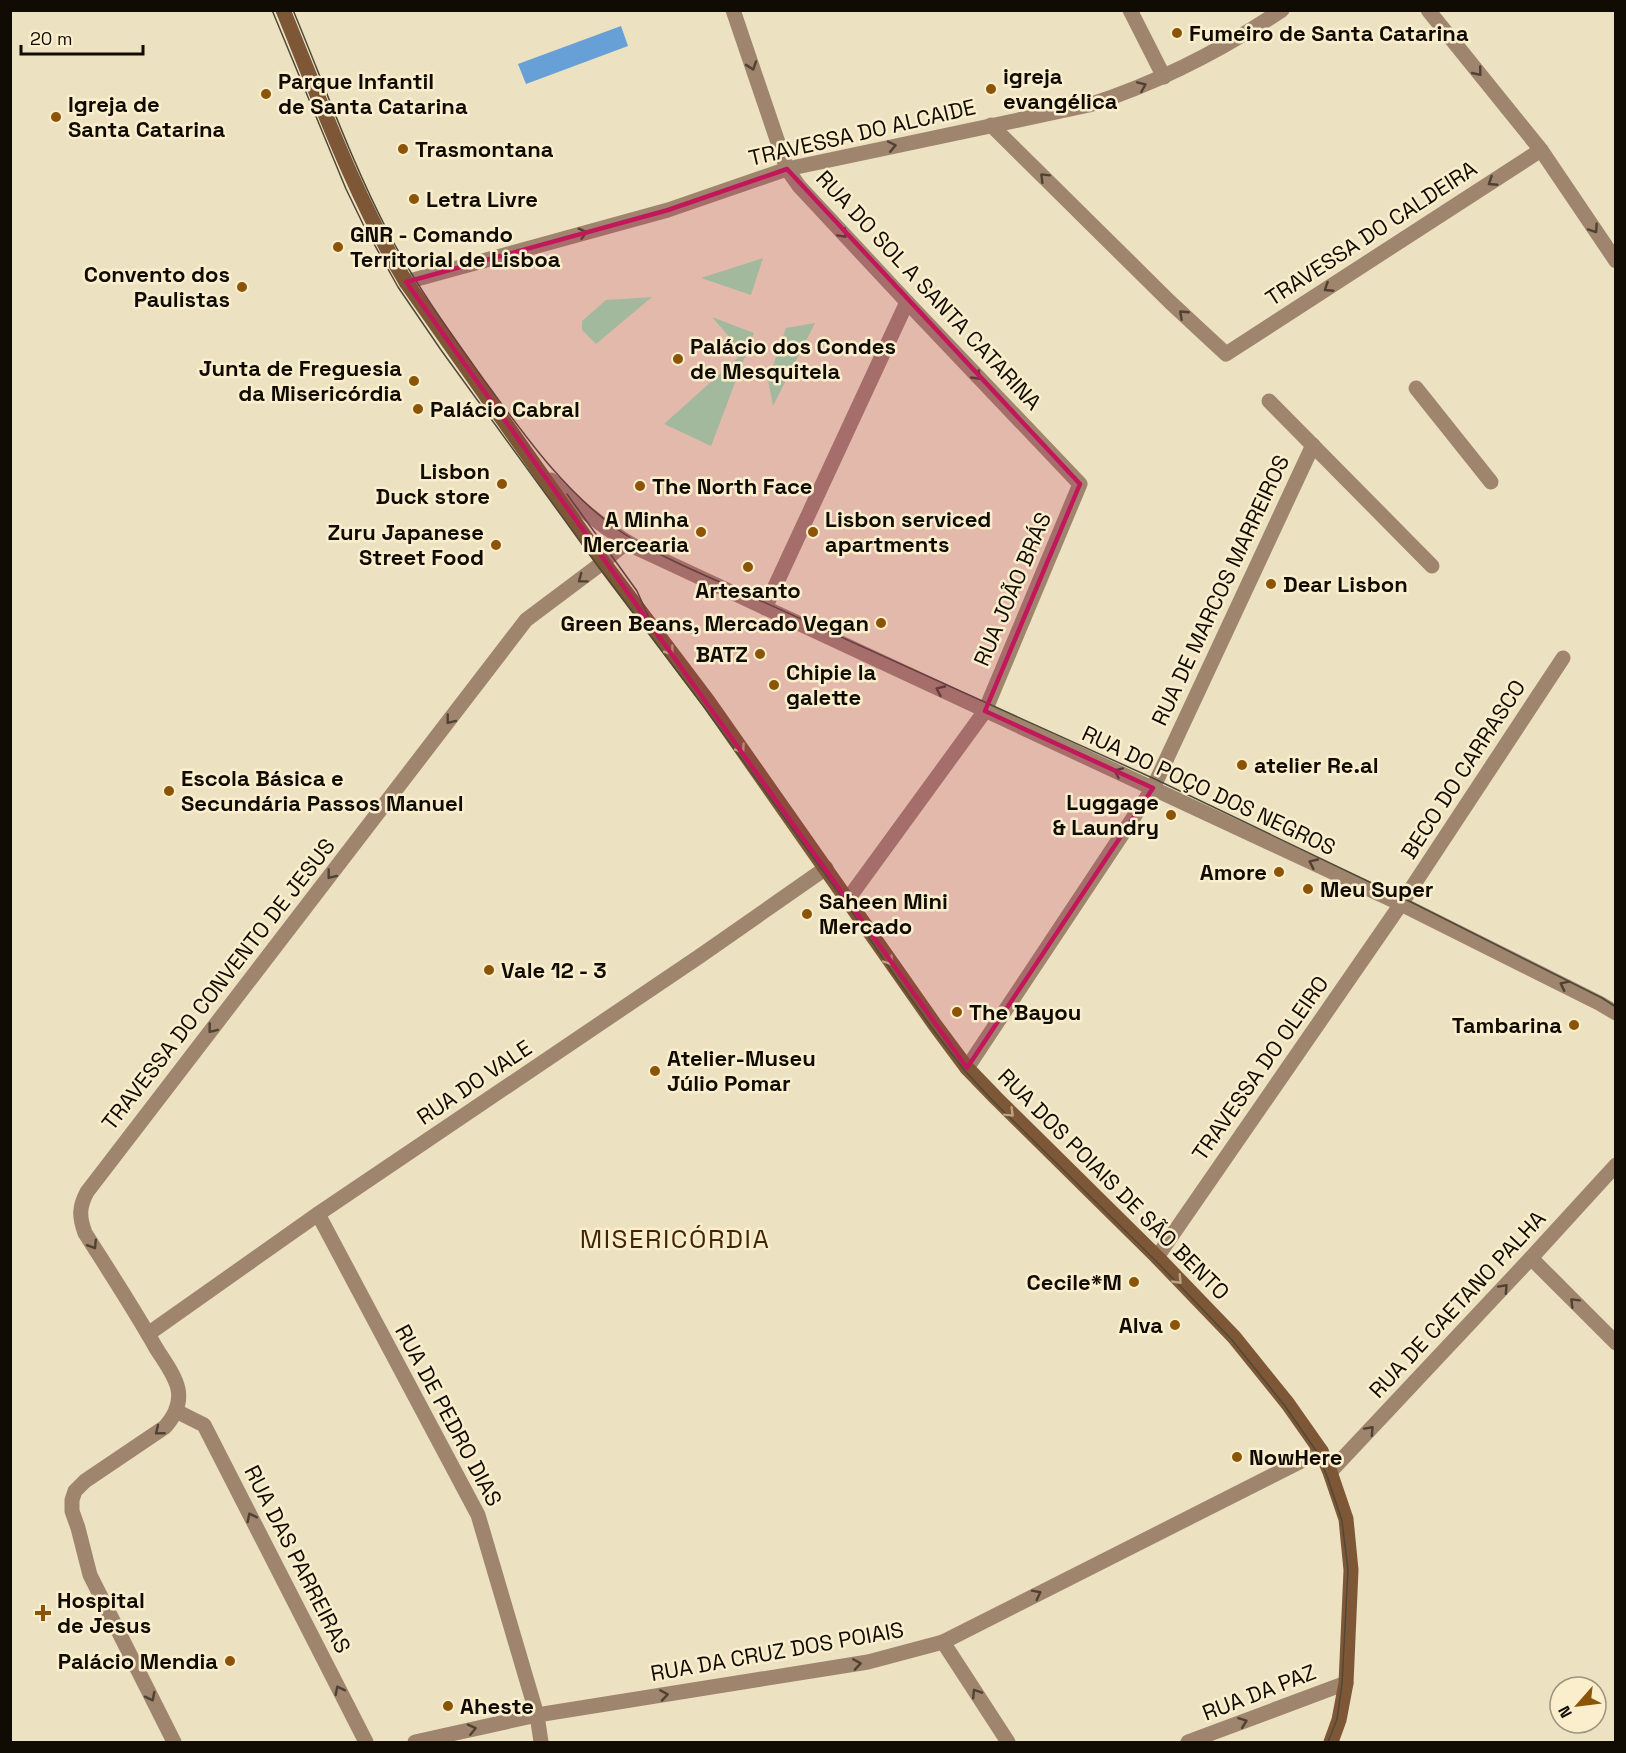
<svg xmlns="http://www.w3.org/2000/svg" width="1626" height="1753" font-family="'Space Grotesk',sans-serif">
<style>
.garden{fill:#9ce1b0}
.water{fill:#679fd7}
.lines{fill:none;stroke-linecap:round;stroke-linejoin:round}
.street{stroke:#9f846e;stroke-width:15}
.secondary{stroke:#7e5836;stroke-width:15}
.tram{stroke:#4f4939;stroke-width:1.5}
.oneway{stroke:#504233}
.oneway2{stroke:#bca382}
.marked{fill:#c2185b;fill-opacity:0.2;stroke:#c2185b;stroke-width:4.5;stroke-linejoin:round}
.poi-dot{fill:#8b5406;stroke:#faeecd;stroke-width:2}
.labels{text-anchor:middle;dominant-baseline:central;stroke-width:5;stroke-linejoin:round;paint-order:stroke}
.poi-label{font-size:22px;font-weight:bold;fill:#100c03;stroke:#faeecd;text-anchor:start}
.street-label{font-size:22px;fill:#100c03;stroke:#faeecd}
.quarter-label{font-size:26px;letter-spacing:1.5px;fill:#412606;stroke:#faeecd}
</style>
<rect width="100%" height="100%" fill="#ece1c0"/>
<g class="garden">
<path d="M 763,258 L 751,295 L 701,278 Z"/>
<path d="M 652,297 L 596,344 L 582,330 L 582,321 L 606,300 Z"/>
<path d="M 712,317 L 754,333 L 711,446 L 664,424 L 743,353 Z"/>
<path d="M 815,323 L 773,406 L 768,380 L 786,328 Z"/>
</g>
<path class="water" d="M 621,26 L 628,46 L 526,84 L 518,64 Z"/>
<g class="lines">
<g class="street">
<path d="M 733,10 L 787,169 L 799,186 L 907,302 L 1080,484 L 985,711 L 848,899"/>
<path d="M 1130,10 L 1164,77"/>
<path d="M 1428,10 L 1541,150 L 1616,261"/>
<path d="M 991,125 L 1170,302 L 1226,354 L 1541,150"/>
<path d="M 406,282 L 668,210 L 787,169 L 1089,105 C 1158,83 1222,50 1282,10"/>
<path d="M 1416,388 L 1491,482"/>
<path d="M 1269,401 L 1432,566"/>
<path d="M 551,480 C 577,507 606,530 639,549 L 1401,904 L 1599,1003 L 1616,1013"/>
<path d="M 765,608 L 907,302"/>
<path d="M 967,1068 L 1153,788 L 1313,445"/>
<path d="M 318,1214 L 478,1515 L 537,1715 L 541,1742"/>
<path d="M 1157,1257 L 1401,904 L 1563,658"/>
<path d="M 1531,1258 L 1616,1343"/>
<path d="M 148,1334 L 318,1214 L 700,956 L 826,868"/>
<path d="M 176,1411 L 204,1425 L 366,1742"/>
<path d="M 1330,1472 L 1531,1258 L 1616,1165"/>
<path d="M 943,1642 L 1008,1742"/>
<path d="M 174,1742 L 90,1575 L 78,1528 L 72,1511 L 72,1500 L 75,1491 L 85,1481 L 165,1427 C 174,1417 181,1404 178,1389 C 175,1375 164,1361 156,1348 C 134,1309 109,1271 85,1233 C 79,1217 79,1207 87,1192 L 526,620 L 598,566 L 627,542"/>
<path d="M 415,1742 L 537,1715 L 868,1662 L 943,1642 L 1321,1451"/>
<path d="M 1188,1742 L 1346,1683"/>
</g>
<path class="secondary" d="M 283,10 C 321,103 355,197 406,282 L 603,562 L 708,701 L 935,1025 L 967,1068 L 996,1098 L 1157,1257 L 1234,1337 L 1288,1404 L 1321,1451 L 1330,1472 L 1346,1519 L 1351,1570 L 1346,1683 L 1339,1720 L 1331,1742"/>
<g class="tram">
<path d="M 272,10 L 346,189 L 363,224 L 398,287 L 441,350 L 598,566 L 704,707 L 846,903 L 892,972 L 931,1027 L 965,1071 L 993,1101 L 1155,1260 L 1232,1340 L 1285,1406 L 1317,1452 L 1327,1476 L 1342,1521 L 1348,1570 L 1342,1684 L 1337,1719 L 1328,1742"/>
<path d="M 293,10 C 324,84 351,161 388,232 C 416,286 452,335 487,384 C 526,437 563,490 617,529 C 638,544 661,555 684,566 L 1157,780 L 1405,899 L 1602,998 L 1616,1007"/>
<path d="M 567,494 L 637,591 L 658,638"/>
</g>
</g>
<defs><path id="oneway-chevron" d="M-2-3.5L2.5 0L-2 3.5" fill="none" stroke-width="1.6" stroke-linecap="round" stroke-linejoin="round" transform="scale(1.5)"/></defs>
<g class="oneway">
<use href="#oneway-chevron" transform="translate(752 66) rotate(71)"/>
<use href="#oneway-chevron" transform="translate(1478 72) rotate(51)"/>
<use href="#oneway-chevron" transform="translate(1142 86) rotate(-23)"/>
<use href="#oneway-chevron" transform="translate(892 146) rotate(-12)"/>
<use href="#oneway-chevron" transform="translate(1044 177) rotate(-135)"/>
<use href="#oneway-chevron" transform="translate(1492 182) rotate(147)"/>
<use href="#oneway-chevron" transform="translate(1594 229) rotate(56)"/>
<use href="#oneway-chevron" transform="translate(583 233) rotate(-15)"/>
<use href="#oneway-chevron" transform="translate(843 234) rotate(47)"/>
<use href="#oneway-chevron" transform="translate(1328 288) rotate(147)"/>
<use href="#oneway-chevron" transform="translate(1183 314) rotate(-137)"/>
<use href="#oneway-chevron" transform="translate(977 376) rotate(46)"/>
<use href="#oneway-chevron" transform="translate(582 579) rotate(143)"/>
<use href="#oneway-chevron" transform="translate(940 690) rotate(-155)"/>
<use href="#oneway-chevron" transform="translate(450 720) rotate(128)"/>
<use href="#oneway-chevron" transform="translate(1118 772) rotate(-156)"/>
<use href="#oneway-chevron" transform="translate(1313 863) rotate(-155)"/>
<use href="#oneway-chevron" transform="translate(331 875) rotate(128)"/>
<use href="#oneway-chevron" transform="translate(1564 985) rotate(-154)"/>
<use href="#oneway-chevron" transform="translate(212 1029) rotate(128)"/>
<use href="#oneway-chevron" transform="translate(93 1245) rotate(58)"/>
<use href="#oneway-chevron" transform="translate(1504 1288) rotate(-47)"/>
<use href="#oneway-chevron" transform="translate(1574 1302) rotate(-135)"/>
<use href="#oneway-chevron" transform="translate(1370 1430) rotate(-47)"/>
<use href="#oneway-chevron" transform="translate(159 1431) rotate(141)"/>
<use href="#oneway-chevron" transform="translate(251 1517) rotate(-117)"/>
<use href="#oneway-chevron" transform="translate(1037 1594) rotate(-27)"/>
<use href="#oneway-chevron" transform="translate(857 1664) rotate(-9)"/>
<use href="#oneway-chevron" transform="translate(339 1690) rotate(-117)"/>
<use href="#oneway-chevron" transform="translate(976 1693) rotate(-123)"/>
<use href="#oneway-chevron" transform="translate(664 1695) rotate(-9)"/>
<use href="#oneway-chevron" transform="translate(151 1697) rotate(63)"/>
<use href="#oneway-chevron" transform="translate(1243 1722) rotate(-21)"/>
<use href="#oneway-chevron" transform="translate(472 1729) rotate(-13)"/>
</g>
<g class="oneway2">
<use href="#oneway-chevron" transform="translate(670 651) rotate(53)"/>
<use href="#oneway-chevron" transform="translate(741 749) rotate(55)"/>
<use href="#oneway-chevron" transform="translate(889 961) rotate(56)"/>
<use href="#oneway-chevron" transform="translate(1010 1113) rotate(45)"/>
<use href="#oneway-chevron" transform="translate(1178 1280) rotate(46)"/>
</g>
<path class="marked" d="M 787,169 L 1080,484 L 985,711 L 1153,788 L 967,1068 L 406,282 L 668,210 Z"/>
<g class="poi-dot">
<circle cx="1177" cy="33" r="6"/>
<circle cx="991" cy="89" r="6"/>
<circle cx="266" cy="94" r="6"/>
<circle cx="56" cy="117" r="6"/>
<circle cx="403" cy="149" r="6"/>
<circle cx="414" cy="199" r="6"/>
<circle cx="338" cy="247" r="6"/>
<circle cx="242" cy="287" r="6"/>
<circle cx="678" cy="359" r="6"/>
<circle cx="414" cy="381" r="6"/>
<circle cx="418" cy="409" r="6"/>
<circle cx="502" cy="484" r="6"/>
<circle cx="640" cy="486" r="6"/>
<circle cx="701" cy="532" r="6"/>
<circle cx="813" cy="532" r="6"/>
<circle cx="496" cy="545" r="6"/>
<circle cx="748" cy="567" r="6"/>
<circle cx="1271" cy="584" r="6"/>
<circle cx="881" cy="623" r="6"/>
<circle cx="760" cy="654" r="6"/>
<circle cx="774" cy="685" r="6"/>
<circle cx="1242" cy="765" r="6"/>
<circle cx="169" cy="791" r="6"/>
<circle cx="1171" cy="815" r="6"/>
<circle cx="1279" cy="872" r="6"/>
<circle cx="1308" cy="889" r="6"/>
<circle cx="807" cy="914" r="6"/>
<circle cx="489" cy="970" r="6"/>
<circle cx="957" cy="1012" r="6"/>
<circle cx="1574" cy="1025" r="6"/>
<circle cx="655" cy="1071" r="6"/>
<circle cx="1134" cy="1282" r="6"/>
<circle cx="1175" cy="1325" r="6"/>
<circle cx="1237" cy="1457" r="6"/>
<path d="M40 1604h6v6h6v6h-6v6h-6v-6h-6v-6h6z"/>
<circle cx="230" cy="1661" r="6"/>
<circle cx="448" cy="1706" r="6"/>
</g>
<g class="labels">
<g class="poi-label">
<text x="1189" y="33">Fumeiro de Santa Catarina</text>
<text x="1003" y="76">igreja<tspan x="1003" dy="25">evangélica</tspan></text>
<text x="278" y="81">Parque Infantil<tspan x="278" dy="25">de Santa Catarina</tspan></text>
<text x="68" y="104">Igreja de<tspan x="68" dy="25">Santa Catarina</tspan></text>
<text x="415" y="149">Trasmontana</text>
<text x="426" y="199">Letra Livre</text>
<text x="350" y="234">GNR - Comando<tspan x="350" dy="25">Territorial de Lisboa</tspan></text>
<text x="230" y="274" text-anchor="end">Convento dos<tspan x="230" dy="25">Paulistas</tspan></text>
<text x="690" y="346">Palácio dos Condes<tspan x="690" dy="25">de Mesquitela</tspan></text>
<text x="402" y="368" text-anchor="end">Junta de Freguesia<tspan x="402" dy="25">da Misericórdia</tspan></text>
<text x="430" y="409">Palácio Cabral</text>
<text x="490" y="471" text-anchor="end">Lisbon<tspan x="490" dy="25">Duck store</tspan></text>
<text x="652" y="486">The North Face</text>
<text x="689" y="519" text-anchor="end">A Minha<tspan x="689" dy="25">Mercearia</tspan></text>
<text x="825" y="519">Lisbon serviced<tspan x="825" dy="25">apartments</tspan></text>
<text x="484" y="532" text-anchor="end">Zuru Japanese<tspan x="484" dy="25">Street Food</tspan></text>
<text x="1283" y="584">Dear Lisbon</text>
<text x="748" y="590" text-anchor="middle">Artesanto</text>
<text x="869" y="623" text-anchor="end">Green Beans, Mercado Vegan</text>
<text x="748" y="654" text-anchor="end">BATZ</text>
<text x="786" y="672">Chipie la<tspan x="786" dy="25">galette</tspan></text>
<text x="1254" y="765">atelier Re.al</text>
<text x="181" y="778">Escola Básica e<tspan x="181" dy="25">Secundária Passos Manuel</tspan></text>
<text x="1159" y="802" text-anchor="end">Luggage<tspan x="1159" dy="25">&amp; Laundry</tspan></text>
<text x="1267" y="872" text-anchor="end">Amore</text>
<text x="1320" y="889">Meu Super</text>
<text x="819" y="901">Saheen Mini<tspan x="819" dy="25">Mercado</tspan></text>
<text x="501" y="970">Vale 12 - 3</text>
<text x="969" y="1012">The Bayou</text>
<text x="1562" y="1025" text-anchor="end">Tambarina</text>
<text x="667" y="1058">Atelier-Museu<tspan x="667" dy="25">Júlio Pomar</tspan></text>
<text x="1122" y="1282" text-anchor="end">Cecile*M</text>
<text x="1163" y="1325" text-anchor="end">Alva</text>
<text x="1249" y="1457">NowHere</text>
<text x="57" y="1600">Hospital<tspan x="57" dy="25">de Jesus</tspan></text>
<text x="218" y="1661" text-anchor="end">Palácio Mendia</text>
<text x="460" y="1706">Aheste</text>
</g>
<g class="street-label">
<text transform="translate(862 132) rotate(-13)">TRAVESSA DO ALCAIDE</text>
<text transform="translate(1371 233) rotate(-33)">TRAVESSA DO CALDEIRA</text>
<text transform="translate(929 290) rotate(47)">RUA DO SOL A SANTA CATARINA</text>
<text transform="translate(1012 589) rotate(-67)">RUA JOÃO BRÁS</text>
<text transform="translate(1220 590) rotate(-65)">RUA DE MARCOS MARREIROS</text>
<text transform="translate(1463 769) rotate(-57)">BECO DO CARRASCO</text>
<text transform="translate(1209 790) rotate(25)">RUA DO POÇO DOS NEGROS</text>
<text transform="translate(218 984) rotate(-52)">TRAVESSA DO CONVENTO DE JESUS</text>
<text transform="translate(1260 1068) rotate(-55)">TRAVESSA DO OLEIRO</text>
<text transform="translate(474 1082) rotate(-34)">RUA DO VALE</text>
<text transform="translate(1114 1184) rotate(45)">RUA DOS POIAIS DE SÃO BENTO</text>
<text transform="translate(1457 1304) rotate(-47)">RUA DE CAETANO PALHA</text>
<text transform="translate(449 1415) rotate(62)">RUA DE PEDRO DIAS</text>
<text transform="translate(298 1559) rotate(63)">RUA DAS PARREIRAS</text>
<text transform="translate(777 1651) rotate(-10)">RUA DA CRUZ DOS POIAIS</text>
<text transform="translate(1259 1692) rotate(-21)">RUA DA PAZ</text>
</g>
<g class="quarter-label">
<text x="675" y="1239">MISERICÓRDIA</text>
</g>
</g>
<rect width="1626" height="1753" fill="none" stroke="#100c03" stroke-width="24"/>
<g transform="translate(1578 1705) rotate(242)"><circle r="28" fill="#faeecd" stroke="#9c947c" stroke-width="1.5"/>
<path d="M0-4.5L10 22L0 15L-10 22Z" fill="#8b5406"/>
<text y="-9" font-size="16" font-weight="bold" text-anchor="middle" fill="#100c03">N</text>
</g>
<path d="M21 45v9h122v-9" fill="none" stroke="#100c03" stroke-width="3"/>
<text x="30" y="45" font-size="18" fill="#100c03" stroke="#faeecd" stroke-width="4.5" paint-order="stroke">20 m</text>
</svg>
